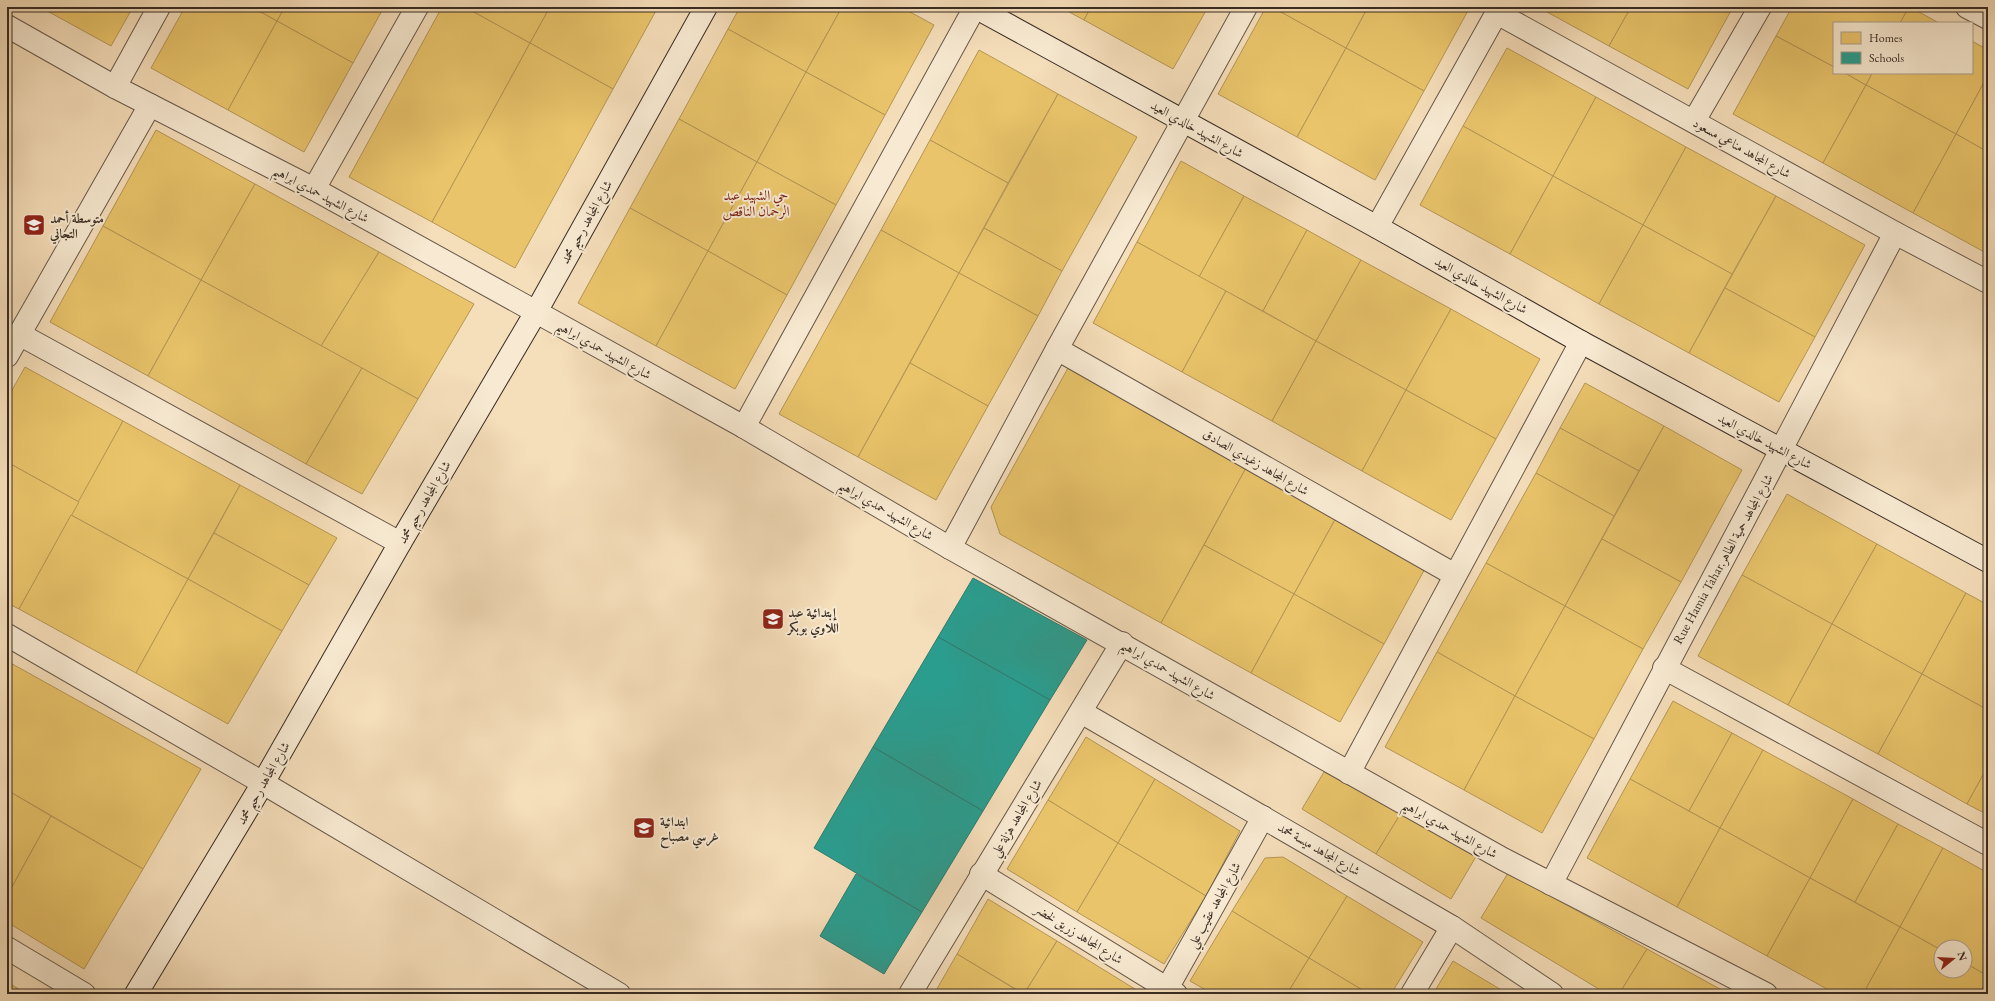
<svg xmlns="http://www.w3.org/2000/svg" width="1995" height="1001" font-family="'EB Garamond',Amiri,serif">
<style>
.homes{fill:#e9c46a;stroke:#b49655}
.schools{fill:#2a9d8f;stroke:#2e7b6f}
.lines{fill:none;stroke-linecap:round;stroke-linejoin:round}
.street-casing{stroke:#675849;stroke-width:24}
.secondary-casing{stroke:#382c23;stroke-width:24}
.street{stroke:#f8ead2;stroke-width:22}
.secondary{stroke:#f8ead2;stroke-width:22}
.labels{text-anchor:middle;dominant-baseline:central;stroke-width:4;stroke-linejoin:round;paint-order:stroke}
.street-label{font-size:13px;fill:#382c23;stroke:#f8ead2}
.poi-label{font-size:13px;font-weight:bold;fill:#382c23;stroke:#f8ead2;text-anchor:start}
.neighbourhood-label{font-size:14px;fill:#7a1f14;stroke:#f8ead2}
</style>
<rect width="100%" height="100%" fill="#f5deba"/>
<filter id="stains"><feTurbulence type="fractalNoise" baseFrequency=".005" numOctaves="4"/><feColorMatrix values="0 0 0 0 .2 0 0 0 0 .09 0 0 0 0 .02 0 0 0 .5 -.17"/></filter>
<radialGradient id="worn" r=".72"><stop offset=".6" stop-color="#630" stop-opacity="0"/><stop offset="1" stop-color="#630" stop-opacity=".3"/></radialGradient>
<g class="homes">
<path d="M 40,7 L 133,7 L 111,46 Z"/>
<path d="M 185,7 L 252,7 L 277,21 L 228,110 L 151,68 Z"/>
<path d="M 252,7 L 285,7 L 277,21 Z"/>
<path d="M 285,7 L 384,7 L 353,63 L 277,21 Z"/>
<path d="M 442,7 L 465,7 L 530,43 L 432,222 L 349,177 Z"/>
<path d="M 465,7 L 550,7 L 530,43 Z"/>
<path d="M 550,7 L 658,7 L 613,89 L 530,43 Z"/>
<path d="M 740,7 L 842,7 L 806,72 L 728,29 Z"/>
<path d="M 842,7 L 901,7 L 934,25 L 885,115 L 806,72 Z"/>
<path d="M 1060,7 L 1091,7 L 1084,20 Z"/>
<path d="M 1091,7 L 1208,7 L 1173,69 L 1084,20 Z"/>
<path d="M 1266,7 L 1272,7 L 1346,48 L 1297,137 L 1218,94 Z"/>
<path d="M 1272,7 L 1368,7 L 1346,48 Z"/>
<path d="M 1368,7 L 1470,7 L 1424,91 L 1346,48 Z"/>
<path d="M 1538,7 L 1631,7 L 1609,46 Z"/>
<path d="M 1631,7 L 1733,7 L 1688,89 L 1609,46 Z"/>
<path d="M 1792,7 L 1909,7 L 1900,23 L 1834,23 L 1834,67 L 1776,36 Z"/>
<path d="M 1909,7 L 1910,7 L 1939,23 L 1900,23 Z"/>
<path d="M 277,21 L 353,63 L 304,152 L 228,110 Z"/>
<path d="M 728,29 L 806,72 L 757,162 L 679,119 Z"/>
<path d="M 1776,36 L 1834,67 L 1834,73 L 1845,73 L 1866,85 L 1823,163 L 1733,114 Z"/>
<path d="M 1972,41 L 1988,50 L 1988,75 L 1956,134 L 1866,85 L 1872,73 L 1972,73 Z"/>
<path d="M 530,43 L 613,89 L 515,268 L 432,222 Z"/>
<path d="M 1346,48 L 1424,91 L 1375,180 L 1297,137 Z"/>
<path d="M 1507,48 L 1596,97 L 1553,176 L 1463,126 Z"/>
<path d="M 979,50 L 1058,94 L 1008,183 L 930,140 Z"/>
<path d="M 806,72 L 885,115 L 836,205 L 757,162 Z"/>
<path d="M 1845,73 L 1872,73 L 1866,85 Z"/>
<path d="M 1988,75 L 1988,152 L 1956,134 Z"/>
<path d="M 1866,85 L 1956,134 L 1913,213 L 1823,163 Z"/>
<path d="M 1058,94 L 1137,137 L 1062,271 L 984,228 Z"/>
<path d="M 1596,97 L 1686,147 L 1643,225 L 1553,176 Z"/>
<path d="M 679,119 L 757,162 L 708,251 L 630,208 Z"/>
<path d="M 1463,126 L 1553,176 L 1510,254 L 1420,205 Z"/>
<path d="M 156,130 L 255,184 L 201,280 L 103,226 Z"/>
<path d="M 1956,134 L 1988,152 L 1988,254 L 1913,213 Z"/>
<path d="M 930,140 L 1008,183 L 959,273 L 881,230 Z"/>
<path d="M 1686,147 L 1776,196 L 1732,274 L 1643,225 Z"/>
<path d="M 1181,161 L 1244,196 L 1199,277 L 1137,242 Z"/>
<path d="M 757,162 L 836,205 L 787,295 L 708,251 Z"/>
<path d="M 1553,176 L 1643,225 L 1599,304 L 1510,254 Z"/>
<path d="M 255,184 L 379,252 L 321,346 L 201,280 Z"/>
<path d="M 1244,196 L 1307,230 L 1263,311 L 1199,277 Z"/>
<path d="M 1776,196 L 1865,245 L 1815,337 L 1725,288 Z"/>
<path d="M 630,208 L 708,251 L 656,346 L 578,303 Z"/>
<path d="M 1643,225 L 1732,274 L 1689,353 L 1599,304 Z"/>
<path d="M 103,226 L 201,280 L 148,376 L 50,322 Z"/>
<path d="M 984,228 L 1062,271 L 1038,316 L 959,273 Z"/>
<path d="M 881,230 L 959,273 L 858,457 L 779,414 Z"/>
<path d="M 1307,230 L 1361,260 L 1316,341 L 1263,311 Z"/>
<path d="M 1137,242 L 1226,291 L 1182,372 L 1093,323 Z"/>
<path d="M 708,251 L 787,295 L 735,389 L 656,346 Z"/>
<path d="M 379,252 L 474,304 L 418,399 L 321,346 Z"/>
<path d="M 1361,260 L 1451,309 L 1406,390 L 1316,341 Z"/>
<path d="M 959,273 L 1038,316 L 988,406 L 910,363 Z"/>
<path d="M 201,280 L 362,368 L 306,464 L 148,376 Z"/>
<path d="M 1725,288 L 1815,337 L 1779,402 L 1689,353 Z"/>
<path d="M 1226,291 L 1316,341 L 1272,421 L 1182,372 Z"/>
<path d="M 1451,309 L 1540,359 L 1496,439 L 1406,390 Z"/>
<path d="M 1316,341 L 1406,390 L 1362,471 L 1272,421 Z"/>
<path d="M 910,363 L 988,406 L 936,500 L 858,457 Z"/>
<path d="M 25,367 L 123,421 L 79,502 L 7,462 L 7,399 Z"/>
<path d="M 362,368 L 418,399 L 362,494 L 306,464 Z"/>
<path d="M 1068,368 L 1247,466 L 1161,623 L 1000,534 L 991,507 Z"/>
<path d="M 1585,383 L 1664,426 L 1639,471 L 1560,428 Z"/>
<path d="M 1406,390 L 1496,439 L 1451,520 L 1362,471 Z"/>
<path d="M 123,421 L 240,485 L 188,579 L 71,515 Z"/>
<path d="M 1664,426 L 1742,470 L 1681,582 L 1602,539 Z"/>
<path d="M 1560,428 L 1639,471 L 1614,516 L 1536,473 Z"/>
<path d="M 7,462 L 79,502 L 19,609 L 7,603 Z"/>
<path d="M 1247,466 L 1337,516 L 1294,594 L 1204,545 Z"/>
<path d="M 1536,473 L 1614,516 L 1565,606 L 1486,563 Z"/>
<path d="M 240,485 L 337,538 L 309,585 L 214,533 Z"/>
<path d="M 1787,494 L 1877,544 L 1832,624 L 1742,575 Z"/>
<path d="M 71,515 L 188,579 L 136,673 L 19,609 Z"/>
<path d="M 1337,516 L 1427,565 L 1384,644 L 1294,594 Z"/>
<path d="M 214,533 L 309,585 L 282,631 L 188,579 Z"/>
<path d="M 1602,539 L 1681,582 L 1643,649 L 1565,606 Z"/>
<path d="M 1877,544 L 1966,593 L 1922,674 L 1832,624 Z"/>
<path d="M 1204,545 L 1294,594 L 1251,673 L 1161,623 Z"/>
<path d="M 1486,563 L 1565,606 L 1515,696 L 1437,652 Z"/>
<path d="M 1742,575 L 1832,624 L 1788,705 L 1698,656 Z"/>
<path d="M 188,579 L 282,631 L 228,724 L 136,673 Z"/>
<path d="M 1966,593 L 1988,605 L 1988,710 L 1922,674 Z"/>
<path d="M 1294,594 L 1384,644 L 1340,722 L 1251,673 Z"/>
<path d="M 1565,606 L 1643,649 L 1594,739 L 1515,696 Z"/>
<path d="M 1832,624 L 1922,674 L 1878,754 L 1788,705 Z"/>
<path d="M 1437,652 L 1515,696 L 1464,790 L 1385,747 Z"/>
<path d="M 7,661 L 201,769 L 143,869 L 7,790 Z"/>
<path d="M 1922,674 L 1988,710 L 1988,766 L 1967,804 L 1878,754 Z"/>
<path d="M 1515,696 L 1594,739 L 1542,833 L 1464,790 Z"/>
<path d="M 1673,701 L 1732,733 L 1689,811 L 1630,779 Z"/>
<path d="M 1732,733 L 1763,750 L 1720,828 L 1689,811 Z"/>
<path d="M 1086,737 L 1155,779 L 1118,843 L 1048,800 Z"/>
<path d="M 1763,750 L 1853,799 L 1810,878 L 1720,828 Z"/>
<path d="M 1988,766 L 1988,815 L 1967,804 Z"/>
<path d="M 1324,772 L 1401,813 L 1376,854 L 1302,809 Z"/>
<path d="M 1155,779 L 1240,831 L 1206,896 L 1118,843 Z"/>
<path d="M 1630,779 L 1720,828 L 1677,907 L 1587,858 Z"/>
<path d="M 7,790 L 51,816 L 7,896 Z"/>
<path d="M 1853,799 L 1898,824 L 1855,902 L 1810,878 Z"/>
<path d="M 1048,800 L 1118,843 L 1077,912 L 1007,869 Z"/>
<path d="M 1401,813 L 1477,855 L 1451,899 L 1376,854 Z"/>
<path d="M 51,816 L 143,869 L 84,969 L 7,922 L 7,896 Z"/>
<path d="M 1898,824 L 1943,848 L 1900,927 L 1855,902 Z"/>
<path d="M 1720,828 L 1810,878 L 1767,956 L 1677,907 Z"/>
<path d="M 1118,843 L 1206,896 L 1164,964 L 1077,912 Z"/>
<path d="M 1943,848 L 1988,873 L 1988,976 L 1965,963 L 1965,947 L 1941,947 L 1941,950 L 1900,927 Z"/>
<path d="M 1283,857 L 1347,896 L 1309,958 L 1232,911 L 1265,858 Z"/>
<path d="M 1508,873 L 1647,949 L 1619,994 L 1607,994 L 1481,918 Z"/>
<path d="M 1810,878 L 1900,927 L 1863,994 L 1836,994 L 1767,956 Z"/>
<path d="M 1347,896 L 1423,942 L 1391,994 L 1369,994 L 1309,958 Z"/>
<path d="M 988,899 L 1057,941 L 1024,994 L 957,954 Z"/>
<path d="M 1232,911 L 1309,958 L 1287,994 L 1213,994 L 1190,981 Z"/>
<path d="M 1900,927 L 1941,950 L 1941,971 L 1965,971 L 1965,963 L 1988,976 L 1980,994 L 1863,994 Z"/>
<path d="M 1057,941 L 1143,994 L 1024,994 Z"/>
<path d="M 1647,949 L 1729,994 L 1619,994 Z"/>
<path d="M 957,954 L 1023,994 L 934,994 Z"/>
<path d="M 1309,958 L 1369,994 L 1287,994 Z"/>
<path d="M 1453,961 L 1508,994 L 1433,994 Z"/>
<path d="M 7,982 L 27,994 L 7,994 Z"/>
</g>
<g class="schools">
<path d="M 973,578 L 1087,640 L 1050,700 L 938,637 Z"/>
<path d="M 938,637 L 1050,700 L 983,811 L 873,747 Z"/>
<path d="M 873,747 L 983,811 L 922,912 L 814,848 Z"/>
<path d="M 856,874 L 922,912 L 884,974 L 820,936 Z"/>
</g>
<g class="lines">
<g class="street-casing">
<g id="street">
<path d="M 1967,7 L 1988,18"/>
<path d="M 1497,13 L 1895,233 L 1988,282"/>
<path d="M 7,26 L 115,87 L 314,189 L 744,427 L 950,548 L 1503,859 L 1766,994"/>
<path d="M 115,87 L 159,7"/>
<path d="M 1694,121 L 1760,7"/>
<path d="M 314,189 L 417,7"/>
<path d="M 1377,227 L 1500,7"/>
<path d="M 19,334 L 400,543"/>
<path d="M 1057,349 L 1455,575"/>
<path d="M 7,356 L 150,105"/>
<path d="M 744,427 L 975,7"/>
<path d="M 950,548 L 1057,349 L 1246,7"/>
<path d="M 7,635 L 263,783 L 619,994"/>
<path d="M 1664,668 L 1988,844"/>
<path d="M 1081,712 L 1452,927 L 1552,994"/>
<path d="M 1349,773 L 1581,342"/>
<path d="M 981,874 L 1176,994"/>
<path d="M 1551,884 C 1665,666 1782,451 1895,233"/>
<path d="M 7,948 L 84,994"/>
<path d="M 910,994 L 1122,643"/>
<path d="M 1164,994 L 1263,817"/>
<path d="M 1412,994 L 1452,927"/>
</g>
</g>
<g class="secondary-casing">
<g id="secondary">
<path d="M 975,7 L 1377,227 L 1581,342 L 1988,561"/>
<path d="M 136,994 L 263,783 L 400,543 L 536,312 L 706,7"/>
</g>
</g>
<use href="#street" class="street"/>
<use href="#secondary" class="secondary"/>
</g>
<defs>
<g id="school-square" transform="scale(1.15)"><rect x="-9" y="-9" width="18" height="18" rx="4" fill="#8f2418" stroke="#f8ead2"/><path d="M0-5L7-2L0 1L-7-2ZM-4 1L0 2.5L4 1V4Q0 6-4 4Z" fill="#fff"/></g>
</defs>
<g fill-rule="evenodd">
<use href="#school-square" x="34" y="225"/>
<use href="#school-square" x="773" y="619"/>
<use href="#school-square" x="644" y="828"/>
</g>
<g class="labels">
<g class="street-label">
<text transform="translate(1197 129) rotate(29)">شارع الشهيد خالدي العيد</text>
<text transform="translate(1742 148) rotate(29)">شارع المجاهد مناعي مسعود</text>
<text transform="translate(321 194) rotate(28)">شارع الشهيد حمدي ابراهيم</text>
<text transform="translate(586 222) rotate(-61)">شارع المجاهد رحيم محمد</text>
<text transform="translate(1481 285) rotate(29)">شارع الشهيد خالدي العيد</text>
<text transform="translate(604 350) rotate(29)">شارع الشهيد حمدي ابراهيم</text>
<text transform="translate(1765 441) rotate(28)">شارع الشهيد خالدي العيد</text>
<text transform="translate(1256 462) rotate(30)">شارع المجاهد زغيدي الصادق</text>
<text transform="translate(424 502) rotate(-60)">شارع المجاهد رحيم محمد</text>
<text transform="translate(886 510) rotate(30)">شارع الشهيد حمدي ابراهيم</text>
<text transform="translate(1723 559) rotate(-61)">Rue Hamia Tahar,شارع المجاهد حمية الطاهر</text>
<text transform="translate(1168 670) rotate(30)">شارع الشهيد حمدي ابراهيم</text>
<text transform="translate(263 783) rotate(-60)">شارع المجاهد رحيم محمد</text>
<text transform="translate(1016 818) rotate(-59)">شارع المجاهد هزلة علي</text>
<text transform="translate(1450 829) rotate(29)">شارع الشهيد حمدي ابراهيم</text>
<text transform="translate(1319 849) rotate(30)">شارع المجاهد ميسة محمد</text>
<text transform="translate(1214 905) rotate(-61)">شارع المجاهد عقيب علي</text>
<text transform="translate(1079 934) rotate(32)">شارع المجاهد زريق لخضر</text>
</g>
<g class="poi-label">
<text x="50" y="218">متوسطة أحمد<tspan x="50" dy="15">التجاني</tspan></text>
<text x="788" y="612">إبتدائية عبد<tspan x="788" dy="15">اللاوي بوبكر</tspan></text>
<text x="660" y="821">ابتدائية<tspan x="660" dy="15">غرسي مصباح</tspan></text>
</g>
<g class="neighbourhood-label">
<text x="756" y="195">حي الشهيد عبد<tspan x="756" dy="16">الرحمان الناقص</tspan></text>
</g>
</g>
<rect width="1995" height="1001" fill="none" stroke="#f5deba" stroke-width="24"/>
<rect x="8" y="8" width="1979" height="985" fill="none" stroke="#382c23" stroke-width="2"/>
<rect x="12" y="12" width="1971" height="977" fill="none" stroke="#382c23"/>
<rect x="1833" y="22" width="140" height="52" fill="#f8ead2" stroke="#ab9e8c"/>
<rect x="1841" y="32" width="20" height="12" fill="#e9c46a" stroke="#ab9e8c"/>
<text x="1869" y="42" font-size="12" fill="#382c23">Homes</text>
<rect x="1841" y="52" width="20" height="12" fill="#2a9d8f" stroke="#ab9e8c"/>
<text x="1869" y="62" font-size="12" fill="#382c23">Schools</text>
<g transform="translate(1953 959) rotate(72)"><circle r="19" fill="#f8ead2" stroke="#ab9e8c"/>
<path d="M0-3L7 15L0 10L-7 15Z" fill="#8f2418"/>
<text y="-6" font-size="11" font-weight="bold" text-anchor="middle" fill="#382c23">N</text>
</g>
<rect width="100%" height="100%" filter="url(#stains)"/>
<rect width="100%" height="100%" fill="url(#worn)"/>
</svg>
